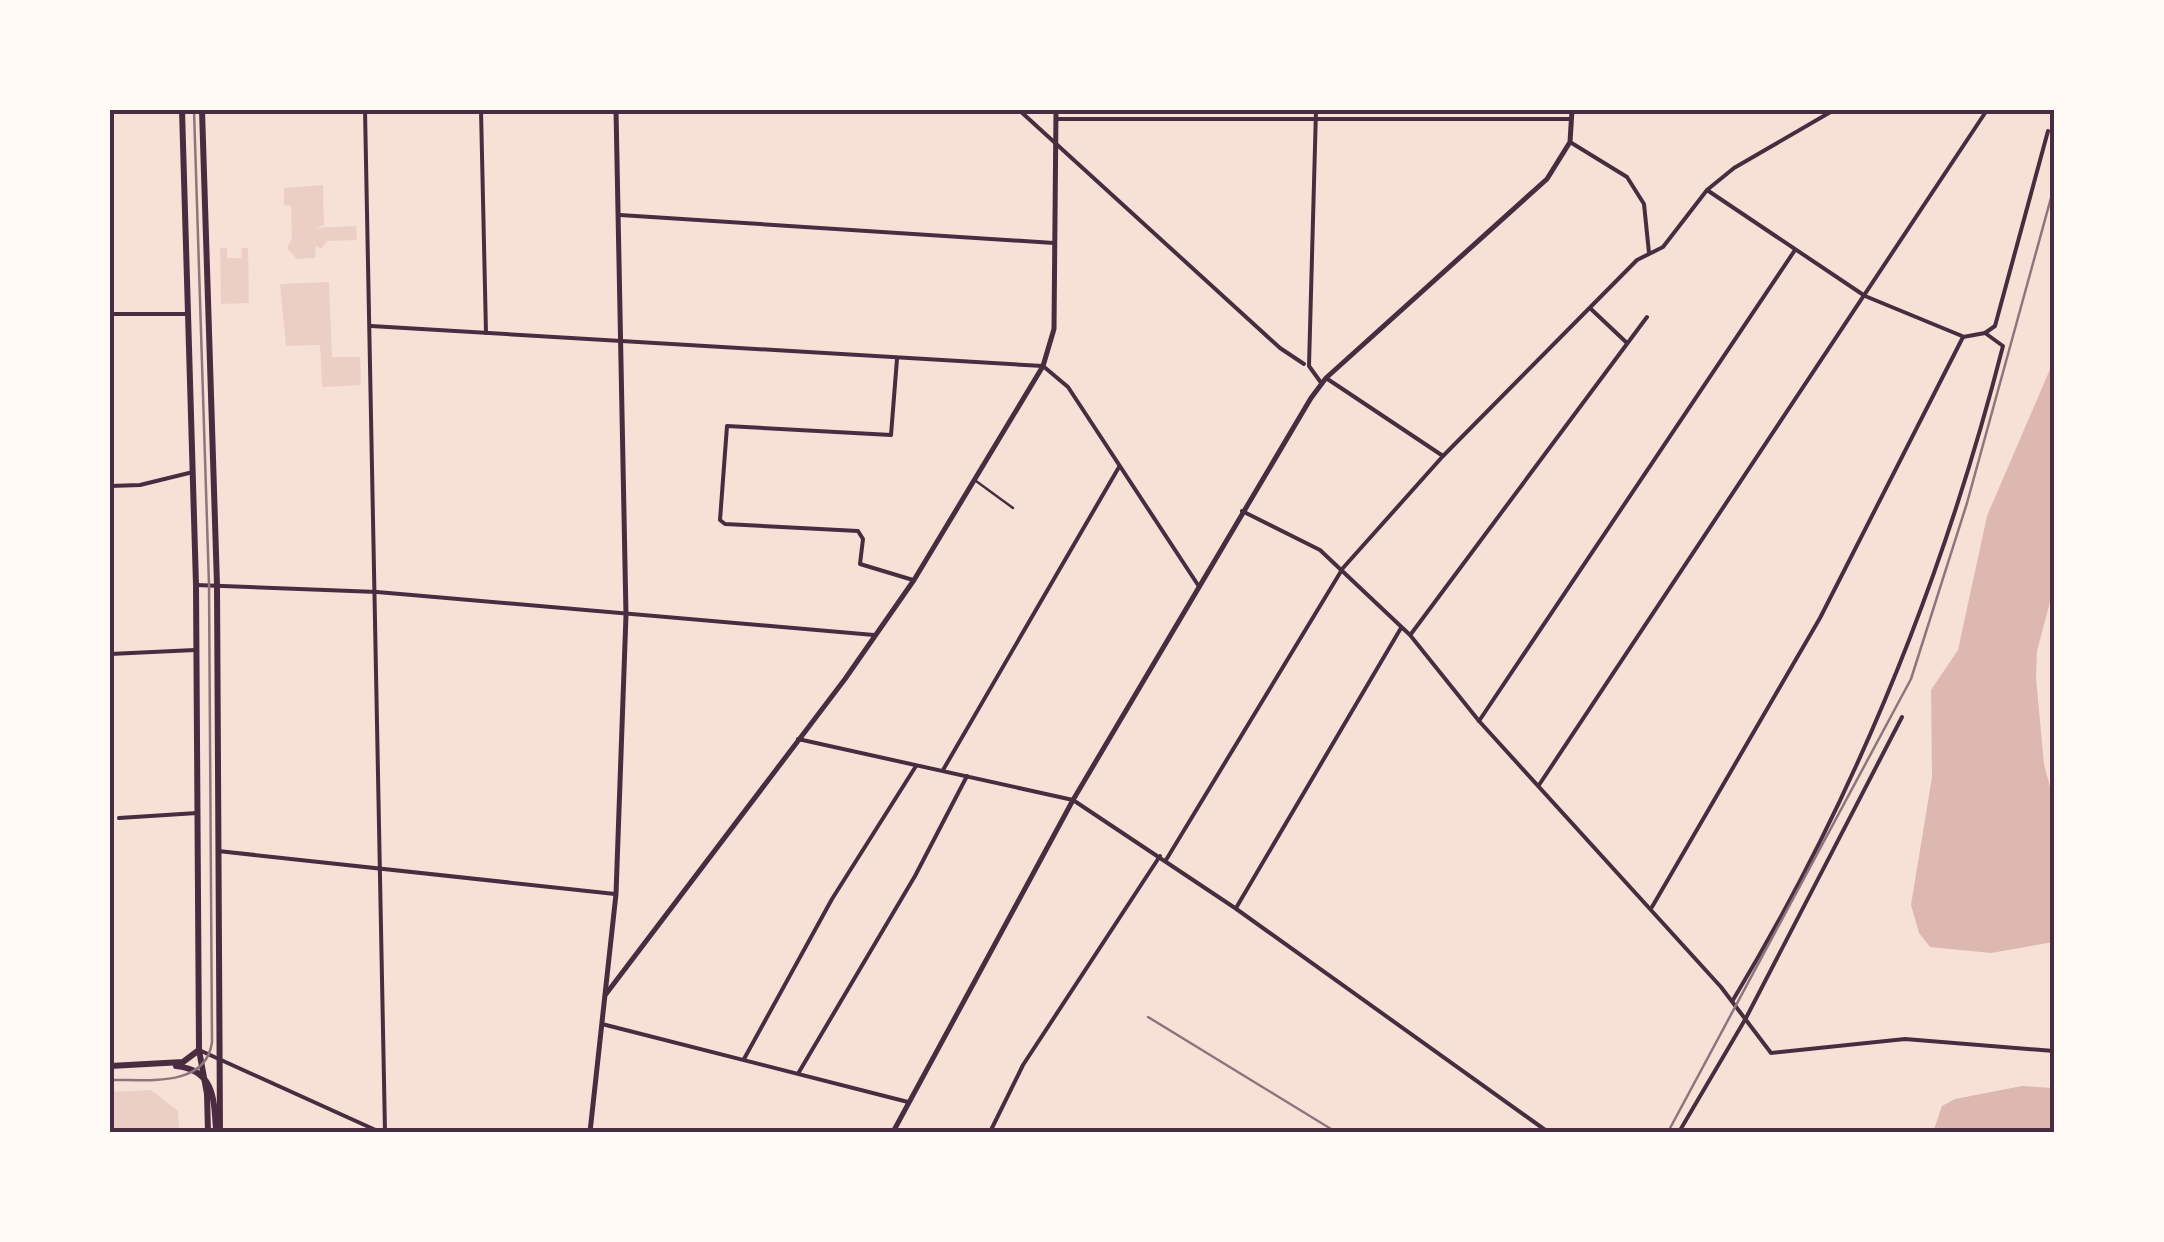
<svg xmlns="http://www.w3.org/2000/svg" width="2164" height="1242" font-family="Mulish,sans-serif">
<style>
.green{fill:#ebcfc5}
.water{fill:#dcb8b0}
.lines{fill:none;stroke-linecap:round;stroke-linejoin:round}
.service{stroke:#4a2c40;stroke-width:2.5}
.minor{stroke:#4a2c40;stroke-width:4}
.tertiary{stroke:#4a2c40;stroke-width:5}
.secondary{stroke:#4a2c40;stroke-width:6}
.primary{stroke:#4a2c40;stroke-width:6}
.tram{stroke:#8f747c;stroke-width:2.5}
.rail{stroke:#8f747c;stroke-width:2.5}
.neatline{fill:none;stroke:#4a2c40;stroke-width:4}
</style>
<rect width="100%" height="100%" fill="#f7e1d7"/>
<g class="green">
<path d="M 323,185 L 324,225 L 316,228 L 356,226 L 357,240 L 327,241 L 321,249 L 316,246 L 315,258 L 297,259 L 287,248 L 292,238 L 291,206 L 284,205 L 284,188 Z"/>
<path d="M 220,248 L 227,248 L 227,258 L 241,258 L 242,248 L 248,248 L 249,303 L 221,304 Z"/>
<path d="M 329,282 L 332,357 L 360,357 L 361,385 L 322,387 L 320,345 L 286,346 L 280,284 Z"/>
<path d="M 151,1090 L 178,1111 L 179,1132 L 110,1132 L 110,1092 Z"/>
</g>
<g class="water">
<path d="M 2054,360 L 2054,587 L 2037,651 L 2036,678 L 2044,764 L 2054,802 L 2054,942 L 1991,953 L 1930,947 L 1919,933 L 1911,905 L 1932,777 L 1931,690 L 1958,650 L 1987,516 Z"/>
<path d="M 2022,1086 L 2054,1088 L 2054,1132 L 1933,1132 L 1942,1106 L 1955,1099 Z"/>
</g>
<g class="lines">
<path class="service" d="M 976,481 L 1013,508"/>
<g class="minor">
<path d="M 365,110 L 385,1132"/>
<path d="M 481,110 L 486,333"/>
<path d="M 1019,110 L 1280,348 L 1304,364"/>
<path d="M 1316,110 L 1309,366 L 1322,384"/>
<path d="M 1056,119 L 1571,119"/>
<path d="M 1570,142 L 1627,177 L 1644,204 L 1649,253"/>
<path d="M 1707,190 L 1865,296 L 1962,336"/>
<path d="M 620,215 L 1054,243"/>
<path d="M 1591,309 L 1627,343"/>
<path d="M 110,314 L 189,314"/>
<path d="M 371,326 L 1043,366 L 1068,387 L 1198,585"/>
<path d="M 1963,337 L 1985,333 L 1995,326 L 2048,131"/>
<path d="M 897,359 L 891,435 L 727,426 L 720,520 L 725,524 L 858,531 L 863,539 L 860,564 L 913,580"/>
<path d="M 1326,378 L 1443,456"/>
<path d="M 110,486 L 140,485 L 193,472"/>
<path d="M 1242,511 L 1320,550 L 1410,635 L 1479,721 L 1721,987 L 1771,1053 L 1905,1039 L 2054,1051"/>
<path d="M 196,585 L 377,592 L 874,635"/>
<path d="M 1411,634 L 1647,317"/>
<path d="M 110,654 L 195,650"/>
<path d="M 1479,721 L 1795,250"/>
<path d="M 798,739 L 1073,800 L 1235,908 L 1548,1132"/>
<path d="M 943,770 L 1119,467"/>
<path d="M 1539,785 L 1987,110"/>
<path d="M 119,818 L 197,813"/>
<path d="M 218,851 L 615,894"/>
<path d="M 1166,860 L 1343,568 L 1443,456 L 1637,260 L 1663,247 L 1707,190 L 1734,168 L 1834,110"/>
<path d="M 1652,907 L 1820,618 L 1963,337"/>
<path d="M 1236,908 L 1401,628"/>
<path d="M 1733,1000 C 1856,796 1944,576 2003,346 L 1985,333"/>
<path d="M 602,1024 L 908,1102"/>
<path d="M 199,1050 L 380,1132"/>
<path d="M 744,1059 L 832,899 L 916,766"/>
<path d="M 799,1072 L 915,876 L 967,776"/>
<path d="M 990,1132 L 1023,1065 L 1160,856"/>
<path d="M 1679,1132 L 1746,1018 L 1902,717"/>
</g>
<g class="tertiary">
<path d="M 606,994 L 845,679 L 914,580 L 1043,366 L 1054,329 L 1056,110"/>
<path d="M 590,1132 L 616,894 L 626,615 L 616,110"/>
<path d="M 893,1132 L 1073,800 L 1311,398 L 1326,378 L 1547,179 L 1570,142 L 1572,110"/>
</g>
<path class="secondary" d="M 199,1050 L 207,1094 L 208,1132"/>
<g class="primary">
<path d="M 202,110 L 217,585 L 220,1132"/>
<path d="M 110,1066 L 183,1062 L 199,1050 L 196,585 L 182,110"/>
<path d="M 176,1066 C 214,1070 214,1098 216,1130"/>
</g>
<path class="tram" d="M 110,1080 C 144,1079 206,1089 212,1042 L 209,585 L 194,110"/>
<g class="rail">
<path d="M 1148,1017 L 1336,1132"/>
<path d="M 1668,1132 L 1911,679 L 1967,503 L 2054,187"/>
</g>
</g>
<rect width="2164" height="1242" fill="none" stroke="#fffaf5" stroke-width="225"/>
<rect x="112" y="112" width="1940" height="1018" class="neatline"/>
</svg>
